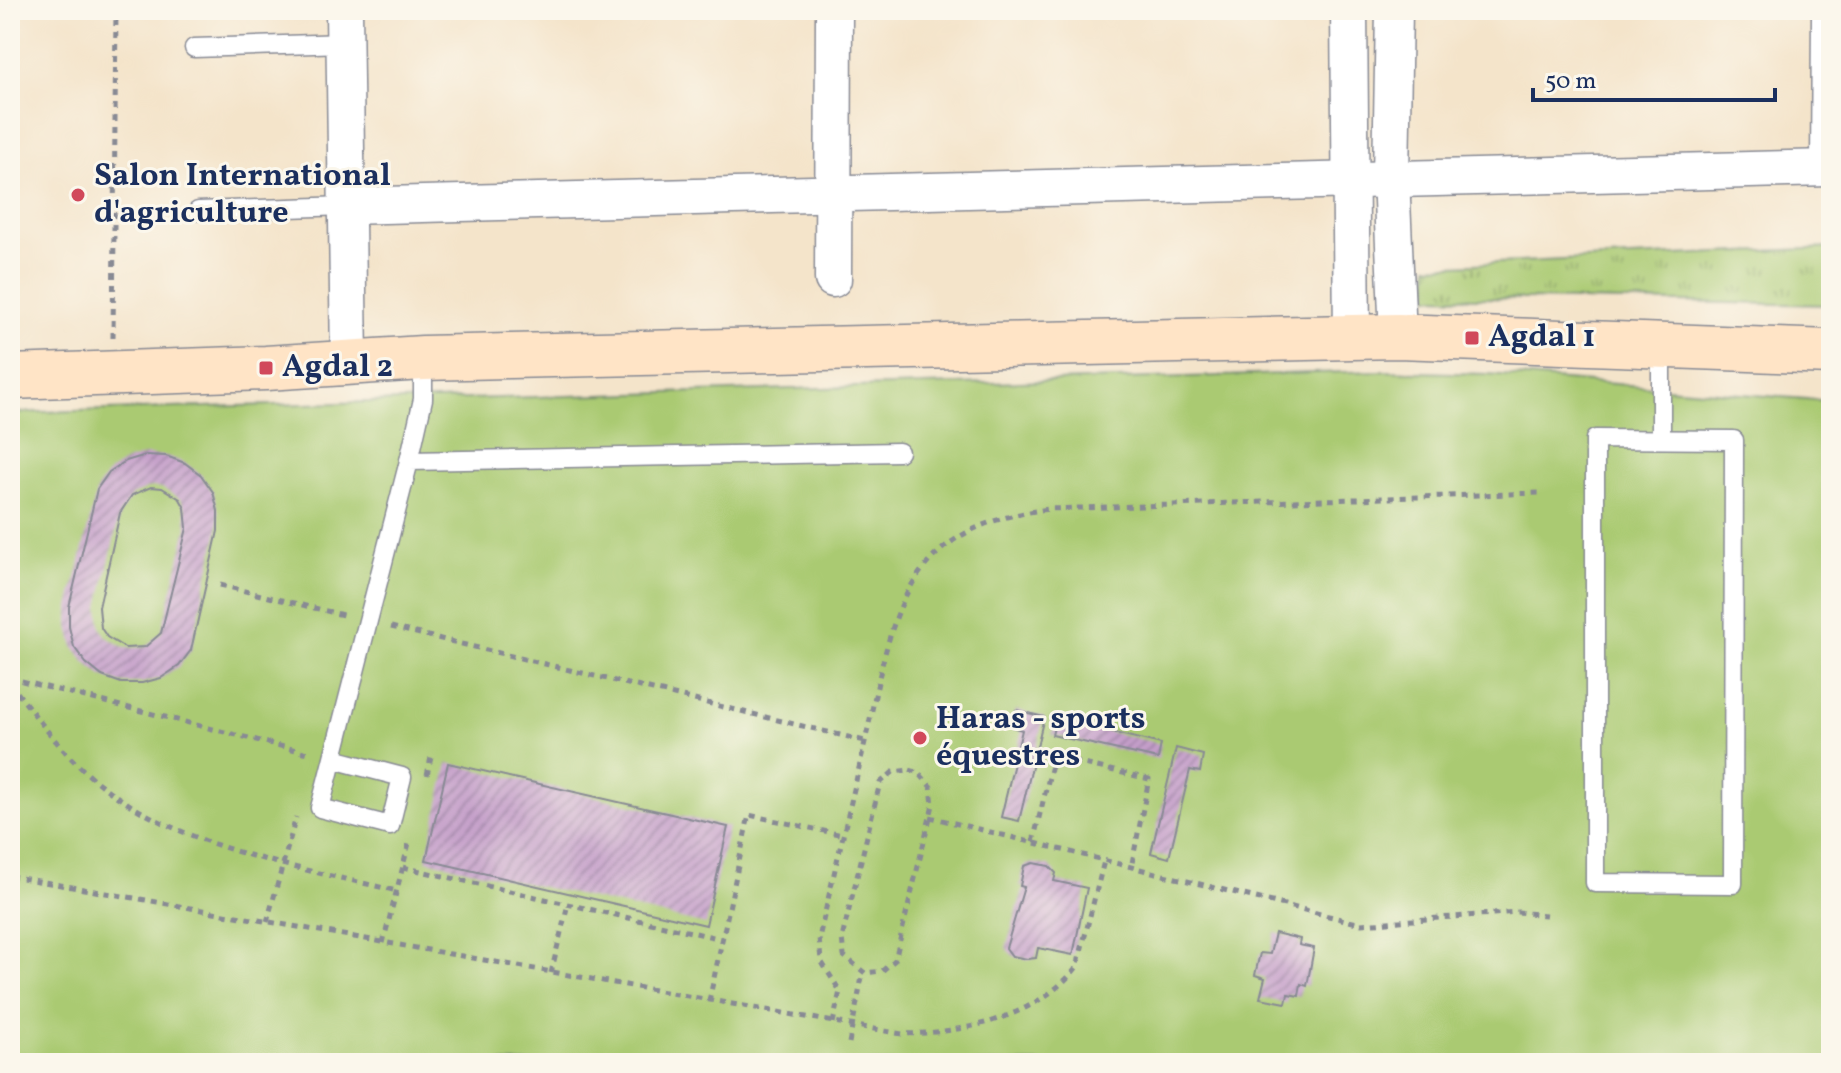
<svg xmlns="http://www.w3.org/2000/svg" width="1841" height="1073" font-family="Vollkorn,serif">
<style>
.grass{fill:url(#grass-tufts);stroke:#627c68;stroke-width:2}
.garden{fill:#aaca72;stroke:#627c68;stroke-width:2}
.building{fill:url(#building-hatch);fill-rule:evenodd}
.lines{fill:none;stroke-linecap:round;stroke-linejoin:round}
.service-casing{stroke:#888a94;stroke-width:21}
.minor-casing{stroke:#888a94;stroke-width:39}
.secondary-casing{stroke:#888a94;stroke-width:47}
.path{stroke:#888a94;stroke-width:5;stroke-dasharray:6 6;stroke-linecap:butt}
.service{stroke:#fff;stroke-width:18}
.minor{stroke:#fff;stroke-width:36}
.secondary{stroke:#ffe4c6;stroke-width:44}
.poi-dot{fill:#d1495b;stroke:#fbf7ec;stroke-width:3}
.labels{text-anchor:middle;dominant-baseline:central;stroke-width:6;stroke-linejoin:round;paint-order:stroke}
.poi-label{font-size:32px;font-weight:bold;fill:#1b2f5e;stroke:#fbf7ec;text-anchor:start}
</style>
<defs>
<pattern id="grass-tufts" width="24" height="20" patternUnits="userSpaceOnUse" patternTransform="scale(2)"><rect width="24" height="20" fill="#aaca72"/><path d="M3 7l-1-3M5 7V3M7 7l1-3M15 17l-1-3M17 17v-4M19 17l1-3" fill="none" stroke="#8aa461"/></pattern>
<pattern id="building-hatch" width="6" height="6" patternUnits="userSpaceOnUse" patternTransform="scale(2)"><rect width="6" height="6" fill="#c49ec9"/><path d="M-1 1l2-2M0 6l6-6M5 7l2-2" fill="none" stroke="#9e81a6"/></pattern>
</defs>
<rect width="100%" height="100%" fill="#fbf7ec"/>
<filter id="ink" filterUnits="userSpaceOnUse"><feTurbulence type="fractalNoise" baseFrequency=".0125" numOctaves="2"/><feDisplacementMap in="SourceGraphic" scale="16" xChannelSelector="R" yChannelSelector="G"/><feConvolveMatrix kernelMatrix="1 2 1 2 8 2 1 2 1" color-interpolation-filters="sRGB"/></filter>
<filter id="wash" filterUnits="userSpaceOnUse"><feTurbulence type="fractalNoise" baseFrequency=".006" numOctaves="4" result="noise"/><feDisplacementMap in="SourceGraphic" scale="32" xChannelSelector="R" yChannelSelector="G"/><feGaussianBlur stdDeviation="1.8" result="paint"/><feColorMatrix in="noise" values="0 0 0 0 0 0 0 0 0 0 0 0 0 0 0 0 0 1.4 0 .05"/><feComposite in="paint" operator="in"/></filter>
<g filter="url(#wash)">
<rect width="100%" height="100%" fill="#f4e4ca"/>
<path class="grass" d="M 1831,248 L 1831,305 L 1429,297 L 1428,266 Z"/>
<path class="garden" d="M 1380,371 L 1488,374 L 1831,401 L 1831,1063 L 10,1063 L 10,413 Z"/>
<g id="blocks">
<g class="building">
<path d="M 146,455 L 166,456 L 185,463 L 201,475 L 213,492 L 218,511 L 218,531 L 191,650 L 179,666 L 161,678 L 142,683 L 121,683 L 102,676 L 86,663 L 74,647 L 69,627 L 69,607 L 97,489 L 109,472 L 126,461 ZM 151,487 L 162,488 L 180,499 L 185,508 L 187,528 L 161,633 L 145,647 L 125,648 L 107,637 L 101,628 L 99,607 L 120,513 L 132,495 Z"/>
<path d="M 1016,710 L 1044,717 L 1019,821 L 1001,817 L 1022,730 L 1012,727 Z"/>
<path d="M 1056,719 L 1161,744 L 1158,759 L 1052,735 Z"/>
<path d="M 1176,748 L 1203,755 L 1200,772 L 1190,770 L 1169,858 L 1151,853 Z"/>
<path d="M 448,763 L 728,827 L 706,925 L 426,860 Z"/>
<path d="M 1033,863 L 1049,866 L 1056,873 L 1054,881 L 1087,888 L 1073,955 L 1038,948 L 1036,958 L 1027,959 L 1012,956 L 1006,948 L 1024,887 L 1020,886 L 1024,866 Z"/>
<path d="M 1275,933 L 1300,939 L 1299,945 L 1314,948 L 1307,986 L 1301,984 L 1299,996 L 1288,994 L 1286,1003 L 1260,998 L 1265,978 L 1255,975 L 1260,953 L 1270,954 Z"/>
</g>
</g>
</g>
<g filter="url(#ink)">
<use href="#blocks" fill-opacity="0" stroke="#888a94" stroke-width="2"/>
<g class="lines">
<g class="service-casing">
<g id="service">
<path d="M 194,48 L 345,43"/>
<path d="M 198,211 L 346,206"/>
<path d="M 1595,439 L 1734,440 L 1733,884 L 1595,883 Z"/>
<path d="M 1661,439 L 1661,346"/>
<path d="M 409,461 L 423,399 L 423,358"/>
<path d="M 333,759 L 402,777 L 390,826 L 320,808 C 350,692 379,576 409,461 L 899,452"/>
</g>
</g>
<g class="minor-casing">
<g id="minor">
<path d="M 344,10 L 349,361"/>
<path d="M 1349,10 L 1352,338"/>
<path d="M 1394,10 L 1391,177 L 1398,336"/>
<path d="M 346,206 L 1829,168 L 1830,10"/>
<path d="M 833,279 L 834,10"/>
</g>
</g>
<g class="secondary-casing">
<path id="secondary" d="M 10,377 L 266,368 L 423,358 L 1398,336 L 1831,352"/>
</g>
<g class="path">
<path d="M 113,338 L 116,10"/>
<path d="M 220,585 L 347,616"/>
<path d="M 391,627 L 865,741"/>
<path d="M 10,678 L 308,753"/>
<path d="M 10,683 C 35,715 59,749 90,776 C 174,848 293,866 397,891"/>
<path d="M 910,770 L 919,773 L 931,787 L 933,805 L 895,960 L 882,971 L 865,973 L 844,956 L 842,938 L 880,783 L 893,772 Z"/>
<path d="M 427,775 L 432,753"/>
<path d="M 930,817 L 1361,924 L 1518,912 L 1546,915"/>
<path d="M 1033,842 L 1054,757 L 1149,779 L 1131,868"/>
<path d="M 403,867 L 722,939"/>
<path d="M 10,876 L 902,1034 C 964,1033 1036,1018 1077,967 L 1104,861"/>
<path d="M 267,922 L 296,817"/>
<path d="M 383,943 L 409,843"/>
<path d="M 551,973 L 568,904"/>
<path d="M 709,1001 L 749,815 L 843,835"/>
<path d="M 833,1023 L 840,991 L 821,961 L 819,938 C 834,873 850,807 865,742 C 893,617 899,528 1049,509 L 1539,493"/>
<path d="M 849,1043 L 863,972"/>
</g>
<use href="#service" class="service"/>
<use href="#minor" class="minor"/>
<use href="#secondary" class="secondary"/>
</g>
</g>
<g class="poi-dot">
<circle cx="78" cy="195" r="8"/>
<rect x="1464" y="330" width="16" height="16" rx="4"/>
<rect x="258" y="360" width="16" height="16" rx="4"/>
<circle cx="920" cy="738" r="8"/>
</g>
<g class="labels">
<g class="poi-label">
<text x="94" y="177">Salon International<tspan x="94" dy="37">d'agriculture</tspan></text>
<text x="1488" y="338">Agdal 1</text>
<text x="282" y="368">Agdal 2</text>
<text x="936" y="720">Haras - sports<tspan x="936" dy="37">équestres</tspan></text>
</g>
</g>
<rect width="1841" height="1073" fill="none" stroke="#fbf7ec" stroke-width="40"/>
<path d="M1533 88v12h242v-12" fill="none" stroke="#1b2f5e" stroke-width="4"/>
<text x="1545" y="88" font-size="24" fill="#1b2f5e" stroke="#fbf7ec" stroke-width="6" paint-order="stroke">50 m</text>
</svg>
